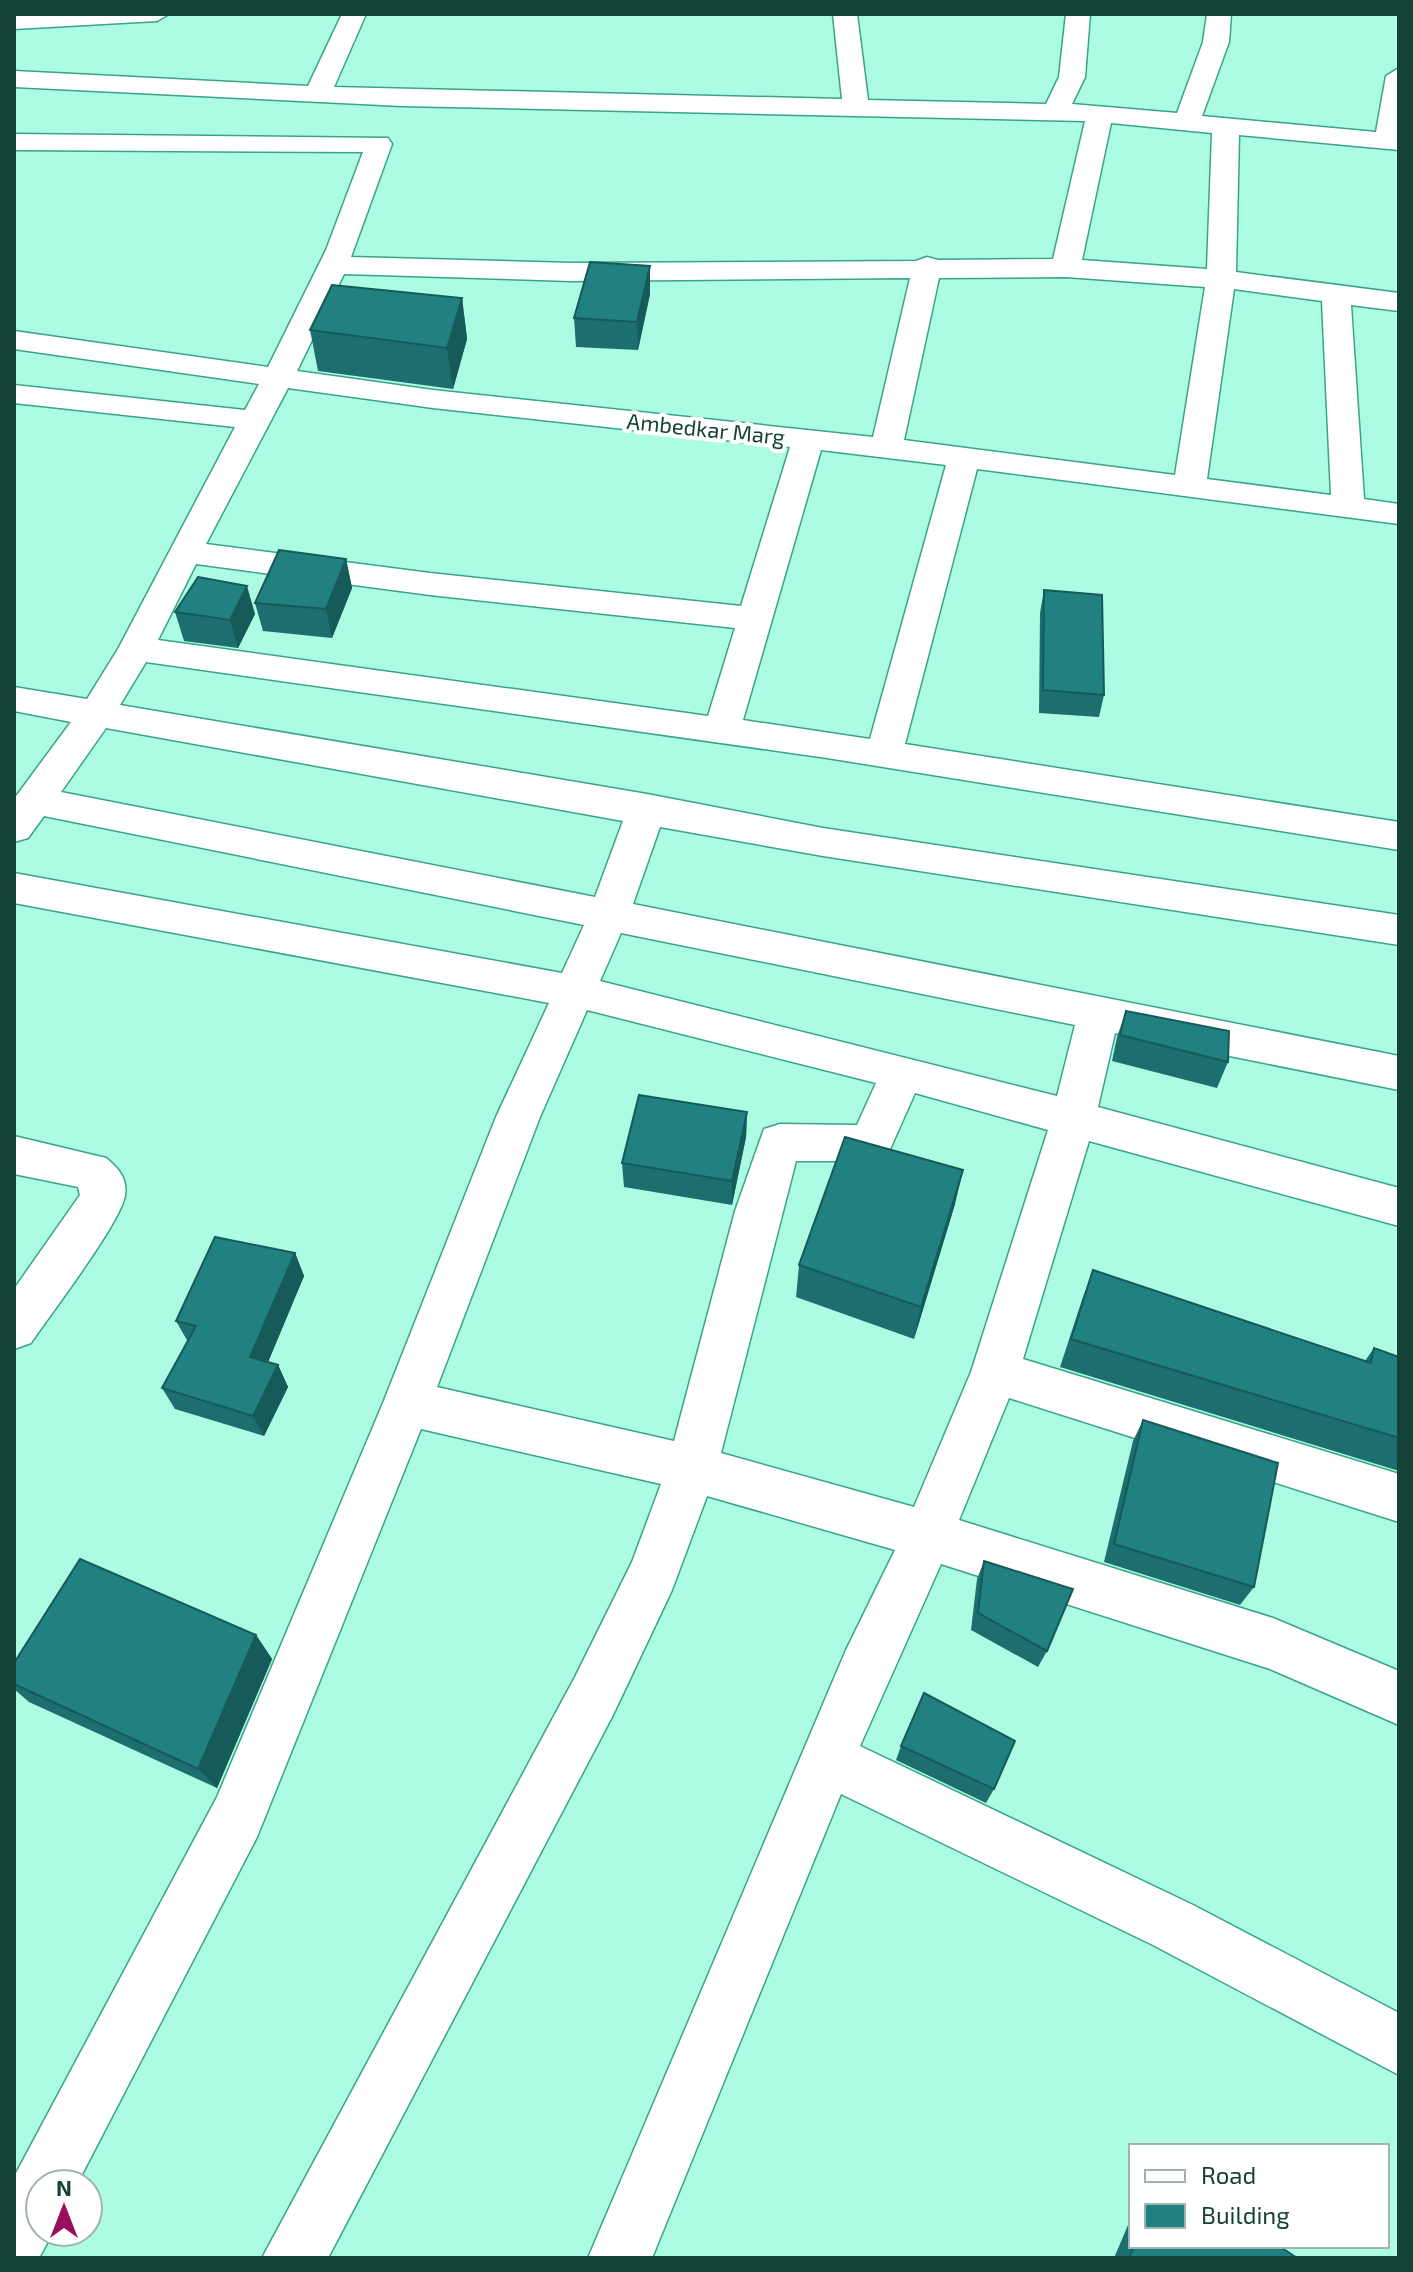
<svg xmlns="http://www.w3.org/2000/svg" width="1413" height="2272" font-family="'Exo 2',sans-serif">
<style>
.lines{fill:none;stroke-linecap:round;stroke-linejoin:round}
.minor-casing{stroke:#38a489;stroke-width:3}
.minor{fill:#fff;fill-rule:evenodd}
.wall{fill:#1c6f6e}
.shaded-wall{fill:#175a5a}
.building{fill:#218180;stroke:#175a5a;stroke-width:2}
.labels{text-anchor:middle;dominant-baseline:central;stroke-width:8;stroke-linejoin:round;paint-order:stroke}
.far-street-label{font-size:22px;fill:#154236;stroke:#fff}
</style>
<rect width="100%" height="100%" fill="#acfbe3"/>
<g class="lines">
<g class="minor-casing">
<g id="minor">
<path d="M 169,14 L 157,21 L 14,29 L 14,15 Z"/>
<path d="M 342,14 L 366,14 L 334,87 L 842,99 L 833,14 L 857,14 L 868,100 L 1046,104 L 1059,77 L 1066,14 L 1090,14 L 1085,77 L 1072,104 L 1177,113 L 1203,42 L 1207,14 L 1231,14 L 1229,42 L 1202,116 L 1376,132 L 1386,76 L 1399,68 L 1399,150 L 1239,135 L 1236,272 L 1399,293 L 1399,311 L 1351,305 L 1364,499 L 1399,504 L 1399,524 L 977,469 L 905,744 L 1399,822 L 1399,850 L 827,758 L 146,662 L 120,705 L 647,794 L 823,828 L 1399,915 L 1399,945 L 823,856 L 660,827 L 633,904 L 1399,1056 L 1399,1090 L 1115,1033 L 1098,1107 L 1399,1188 L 1399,1226 L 1089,1141 L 1023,1359 L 1399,1474 L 1399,1522 L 1009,1398 L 959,1520 L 1273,1618 L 1399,1671 L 1399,1725 L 1270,1669 L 941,1564 L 860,1746 L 1193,1905 L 1399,2013 L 1399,2075 L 1153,1945 L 841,1794 L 652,2258 L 588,2258 L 846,1650 L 895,1550 L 707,1496 L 672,1590 L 613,1715 L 328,2258 L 262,2258 L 575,1677 L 632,1562 L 661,1484 L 421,1429 L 257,1837 L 77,2184 L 40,2184 L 40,2232 L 53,2232 L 39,2258 L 14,2258 L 14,2177 L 217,1797 L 383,1403 L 496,1117 L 549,1003 L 14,903 L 14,873 L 562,973 L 584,925 L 44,816 L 28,838 L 14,842 L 14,799 L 71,722 L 14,711 L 14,687 L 87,699 L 118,649 L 235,427 L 14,403 L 14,385 L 245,410 L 259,384 L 14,349 L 14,331 L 268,367 L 326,250 L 363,152 L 14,150 L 14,134 L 388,138 L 392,144 L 351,257 L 571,263 L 916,261 L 927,257 L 938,260 L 1053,259 L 1085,121 L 402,106 L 14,87 L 14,71 L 308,86 ZM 1111,123 L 1212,133 L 1207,269 L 1082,260 ZM 344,274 L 571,281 L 910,278 L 873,437 L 433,390 L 297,371 ZM 1066,277 L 1205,287 L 1175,475 L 904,440 L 939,278 ZM 1234,289 L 1322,301 L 1331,495 L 1207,479 ZM 288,388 L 433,408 L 790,447 L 741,606 L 430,573 L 206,544 ZM 821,450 L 946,465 L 870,739 L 743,720 ZM 196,564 L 430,595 L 735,628 L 708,716 L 158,640 ZM 106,728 L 623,821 L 595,897 L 61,792 ZM 621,933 L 1075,1025 L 1057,1096 L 600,981 ZM 587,1010 L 876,1083 L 857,1125 L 780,1124 L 764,1129 L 735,1211 L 674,1441 L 437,1387 L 540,1117 ZM 915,1093 L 1048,1130 L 971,1372 L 914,1507 L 721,1453 L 796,1161 L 871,1161 L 887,1156 Z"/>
<path d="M 14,1136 L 106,1158 C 117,1167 128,1178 125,1195 C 122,1221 50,1315 31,1343 L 14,1349 L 14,1289 L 80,1195 L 78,1187 L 14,1174 Z"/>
</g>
</g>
<use href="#minor" class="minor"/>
</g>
<g class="wall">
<path d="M 650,266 L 650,294 L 638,350 L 576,347 L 574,318 Z"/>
<path d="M 462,298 L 467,339 L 453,389 L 318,371 L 310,330 Z"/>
<path d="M 346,559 L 352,588 L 332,638 L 263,631 L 255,603 Z"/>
<path d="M 1044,590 L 1104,695 L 1099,717 L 1039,713 L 1040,613 Z"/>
<path d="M 175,612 L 255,614 L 238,648 L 184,641 Z"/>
<path d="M 1126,1011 L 1228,1062 L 1217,1088 L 1112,1061 L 1117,1037 Z"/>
<path d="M 747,1112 L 746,1137 L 732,1205 L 624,1187 L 622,1163 Z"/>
<path d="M 955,1204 L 914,1339 L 796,1297 L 799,1265 Z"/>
<path d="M 295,1253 L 304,1276 L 268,1362 L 278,1365 L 288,1387 L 264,1436 L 175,1409 L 162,1388 L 188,1342 L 176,1321 Z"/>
<path d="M 1093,1270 L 1365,1361 L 1374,1348 L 1399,1357 L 1399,1471 L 1060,1367 L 1082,1300 Z"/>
<path d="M 1143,1420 L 1254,1587 L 1240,1605 L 1104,1562 L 1133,1441 Z"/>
<path d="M 984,1561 L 1047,1651 L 1038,1667 L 971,1630 L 977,1579 Z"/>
<path d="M 256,1635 L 272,1659 L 217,1788 L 29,1702 L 14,1689 L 14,1663 Z"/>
<path d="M 901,1746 L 994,1789 L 986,1803 L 896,1760 Z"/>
<path d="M 1131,2218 L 1131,2246 L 1279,2246 L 1297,2258 L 1114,2258 Z"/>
</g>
<g class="shaded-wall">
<path d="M 650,266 L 650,294 L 638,350 L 637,322 Z"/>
<path d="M 462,298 L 467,339 L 453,389 L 447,348 Z"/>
<path d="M 346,559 L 352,588 L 332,638 L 326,609 Z"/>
<path d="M 247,586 L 255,614 L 238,648 L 230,620 Z"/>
<path d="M 747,1112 L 746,1137 L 732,1205 L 732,1181 Z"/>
<path d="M 963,1170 L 955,1204 L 914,1339 L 921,1307 Z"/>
<path d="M 295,1253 L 304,1276 L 261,1379 L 250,1357 Z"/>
<path d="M 278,1365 L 288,1387 L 264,1436 L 253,1416 Z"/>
<path d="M 256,1635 L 272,1659 L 217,1788 L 198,1769 Z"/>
</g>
<g class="building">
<path d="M 590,262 L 650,266 L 637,322 L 574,318 Z"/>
<path d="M 332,285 L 462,298 L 447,348 L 310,330 Z"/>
<path d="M 279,550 L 346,559 L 326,609 L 255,603 Z"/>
<path d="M 198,577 L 247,586 L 230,620 L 175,612 Z"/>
<path d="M 1044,590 L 1102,595 L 1104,695 L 1043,690 Z"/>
<path d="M 1126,1011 L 1229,1031 L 1228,1062 L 1120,1035 Z"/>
<path d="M 639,1095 L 747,1112 L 732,1181 L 622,1163 Z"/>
<path d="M 845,1137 L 963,1170 L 921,1307 L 799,1265 Z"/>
<path d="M 215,1237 L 295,1253 L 250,1357 L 278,1365 L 253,1416 L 162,1388 L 196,1326 L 176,1321 Z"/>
<path d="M 1093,1270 L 1371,1363 L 1374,1348 L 1399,1357 L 1399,1438 L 1071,1339 Z"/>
<path d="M 1143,1420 L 1278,1463 L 1254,1587 L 1114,1544 Z"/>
<path d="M 80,1559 L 256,1635 L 198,1769 L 14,1684 L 14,1663 Z"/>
<path d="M 984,1561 L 1073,1589 L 1047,1651 L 978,1613 Z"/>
<path d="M 924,1693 L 1015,1741 L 994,1789 L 901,1746 Z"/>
<path d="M 1134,2246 L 1279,2246 L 1297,2258 L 1129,2258 Z"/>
</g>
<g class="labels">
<g class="far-street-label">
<text transform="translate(706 428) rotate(6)">Ambedkar Marg</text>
</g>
</g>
<rect width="1413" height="2272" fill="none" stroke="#154236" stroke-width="32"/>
<rect x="1129" y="2144" width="260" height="104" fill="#ffffff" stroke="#a1b3af" stroke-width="2"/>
<rect x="1145" y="2170" width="40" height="12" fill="#ffffff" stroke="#a1b3af" stroke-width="2"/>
<text x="1201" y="2184" font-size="24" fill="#154236">Road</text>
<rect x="1145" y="2204" width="40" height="24" fill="#218180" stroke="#a1b3af" stroke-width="2"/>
<text x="1201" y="2224" font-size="24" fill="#154236">Building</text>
<g transform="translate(64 2208)"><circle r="38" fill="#ffffff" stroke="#a1b3af" stroke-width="2"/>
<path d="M0-6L14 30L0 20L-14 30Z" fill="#9b0f5f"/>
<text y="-12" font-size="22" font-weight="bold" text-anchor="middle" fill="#154236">N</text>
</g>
</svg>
